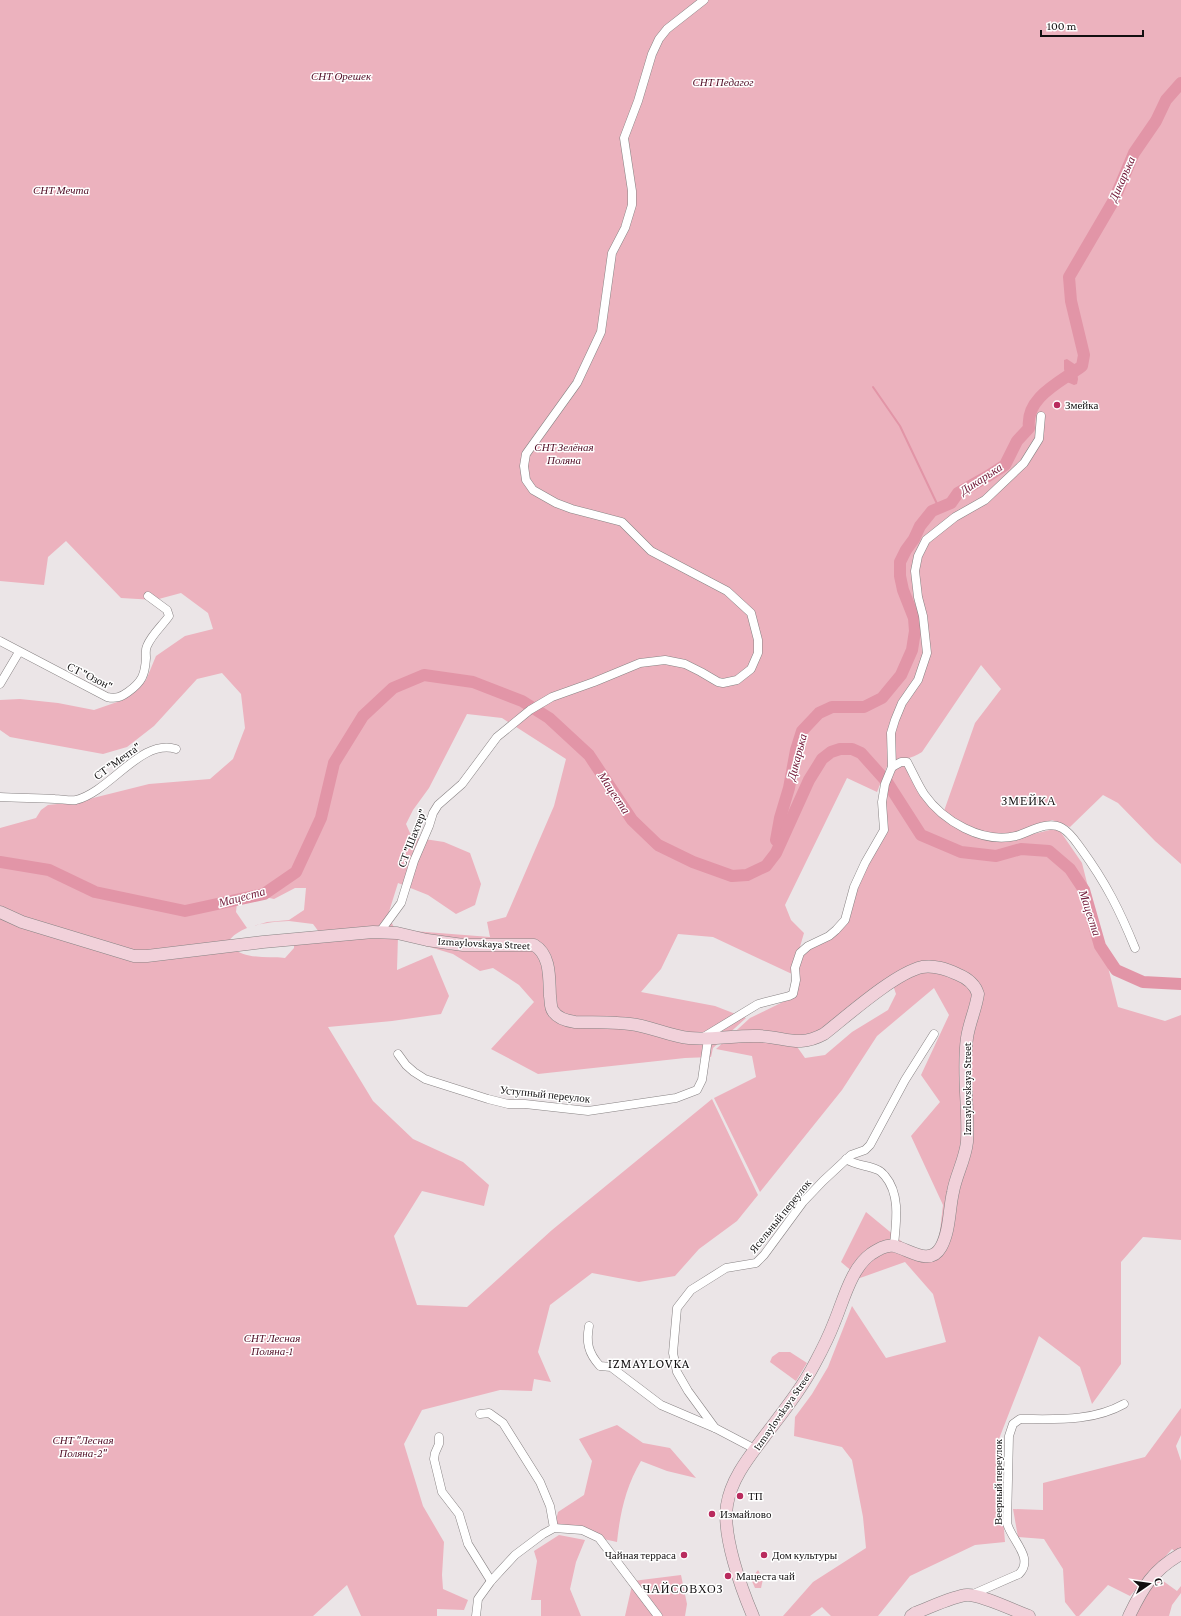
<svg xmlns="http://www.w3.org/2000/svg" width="1181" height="1616" font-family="'Crimson Pro',serif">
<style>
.green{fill:#ecb2be;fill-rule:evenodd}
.water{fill:#e295a7}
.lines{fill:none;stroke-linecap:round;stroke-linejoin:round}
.stream{stroke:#e295a7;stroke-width:2}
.river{stroke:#e295a7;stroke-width:12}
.street-casing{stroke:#888384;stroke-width:9}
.secondary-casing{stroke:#888384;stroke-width:13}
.street{stroke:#fff;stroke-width:8}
.secondary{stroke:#f1d1da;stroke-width:12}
.poi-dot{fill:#b92b5e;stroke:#fff;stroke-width:1.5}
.labels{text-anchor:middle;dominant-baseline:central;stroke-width:3;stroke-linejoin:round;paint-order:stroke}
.park-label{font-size:11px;font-style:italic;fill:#500d25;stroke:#fff}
.poi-label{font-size:11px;fill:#121011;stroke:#fff;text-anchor:start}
.street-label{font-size:11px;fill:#121011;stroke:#fff}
.water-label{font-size:12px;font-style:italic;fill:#701736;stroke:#fff}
.neighbourhood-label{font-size:12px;letter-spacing:1px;fill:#121011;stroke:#fff}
.quarter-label{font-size:13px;letter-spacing:1px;fill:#121011;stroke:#fff}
</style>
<rect width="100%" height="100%" fill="#ebe5e7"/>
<g class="green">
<path d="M 0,0 L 1181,0 L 1181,864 L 1155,841 L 1118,803 L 1103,795 L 1070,827 L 1052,820 L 1013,834 L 976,832 L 944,811 L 975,723 L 1001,689 L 981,665 L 922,752 C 912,759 899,760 888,764 L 877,792 L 847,778 L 785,905 L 791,920 L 804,933 L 792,974 L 713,937 L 678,934 L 661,969 L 641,992 L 715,1006 L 746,1018 L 713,1048 L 711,1057 L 685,1058 L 538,1074 L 491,1049 L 534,1002 L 519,985 L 493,968 L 480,971 L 453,954 L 413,942 L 413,931 L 490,937 L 487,922 L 506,917 L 554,806 L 566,759 L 502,718 L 467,714 L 429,788 L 413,810 L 406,824 L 410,833 L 418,838 L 444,842 L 470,853 L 481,884 L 475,905 L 456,914 L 428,895 L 398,883 L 388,915 L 398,936 L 397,970 L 432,955 L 449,996 L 441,1014 L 392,1021 L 328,1027 L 373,1101 L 413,1139 L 463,1162 L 489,1185 L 484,1206 L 422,1191 L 394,1236 L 417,1305 L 467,1307 L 552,1230 L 712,1099 L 758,1195 L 737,1221 L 699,1249 L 675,1276 L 639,1282 L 592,1273 L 550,1305 L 538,1352 L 551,1382 L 534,1379 L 532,1391 L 500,1390 L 422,1410 L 404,1444 L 423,1506 L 444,1542 L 442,1575 L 443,1589 L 468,1600 L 464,1610 L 437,1609 L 437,1616 L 361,1616 L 347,1585 L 313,1616 L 0,1616 L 0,828 L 36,818 L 41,810 L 48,805 L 77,802 L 149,784 L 210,779 L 233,759 L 245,728 L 241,694 L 222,673 L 197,679 L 154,726 L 127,747 L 103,754 L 10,737 L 0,730 L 0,700 L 20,699 L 58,703 L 94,710 L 120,701 L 146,680 L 156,656 L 185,636 L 213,629 L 208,613 L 181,593 L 155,600 L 121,598 L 66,541 L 48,557 L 44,585 L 0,581 ZM 295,888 L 306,888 L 304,910 L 289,920 L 267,922 L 247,928 L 236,912 L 237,903 L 265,897 L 274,899 ZM 289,921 L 313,924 L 322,936 L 226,946 C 235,925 268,922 289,921 ZM 294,940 L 294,948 L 285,958 C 268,956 244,960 232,947 Z"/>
<path d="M 905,764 L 942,817 L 973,837 L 1017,838 L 1058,828 L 1082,863 L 1118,1007 L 1165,1021 L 1181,1015 L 1181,1240 L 1143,1237 L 1121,1262 L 1121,1364 L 1092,1404 L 1080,1367 L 1039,1336 L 997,1444 L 1005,1542 L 975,1545 L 910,1576 L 878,1616 L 831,1616 L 822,1607 L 810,1616 L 783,1616 L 813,1582 L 866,1548 L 863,1517 L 852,1460 L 842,1447 L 794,1436 L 795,1417 L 812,1394 L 828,1367 L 852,1306 L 886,1358 L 946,1342 L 933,1294 L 905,1262 L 860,1278 L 841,1262 L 866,1212 L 912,1250 L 934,1251 L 939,1240 L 943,1205 L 911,1136 L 940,1102 L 921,1075 L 949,1015 L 934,988 L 877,1036 L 842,1090 L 760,1192 L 714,1098 L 756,1077 L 752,1056 L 716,1049 L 750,1018 L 797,995 L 796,976 L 801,956 L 843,923 L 885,819 L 886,787 L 896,769 ZM 892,982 L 896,994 L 888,1010 L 852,1032 L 825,1055 L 805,1058 L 793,1041 L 839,1022 Z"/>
<path d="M 779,1352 L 790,1352 L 807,1363 L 796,1381 L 770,1362 L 772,1357 Z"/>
<path d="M 1181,1408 L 1181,1435 L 1176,1446 L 1181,1461 L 1181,1556 L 1172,1549 L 1130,1596 L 1108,1585 L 1079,1616 L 1076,1616 L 1065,1602 L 1063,1569 L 1044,1539 L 1018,1537 L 1013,1509 L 1043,1510 L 1043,1483 L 1145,1457 Z"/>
<path d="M 617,1425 L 643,1443 L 670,1448 L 696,1478 L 667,1471 L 641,1461 C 626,1486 620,1513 617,1542 L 599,1538 L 582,1530 L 554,1528 L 558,1512 L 584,1495 L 592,1461 L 579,1439 Z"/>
<path d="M 559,1535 L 585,1540 L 576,1562 L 570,1589 L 581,1616 L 541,1616 L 541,1600 L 531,1600 L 537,1561 L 534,1551 Z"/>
<path d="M 758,1570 L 763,1579 L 761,1588 L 755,1588 L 751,1579 Z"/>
<path d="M 681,1575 L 687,1604 L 685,1616 L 625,1616 L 633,1581 Z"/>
<path d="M 1159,1578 L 1177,1591 L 1181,1586 L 1181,1593 L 1172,1605 L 1169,1616 L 1135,1616 L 1142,1599 Z"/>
</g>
<path class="water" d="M 1067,359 L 1076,365 L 1078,379 L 1077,384 L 1074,385 L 1067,382 L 1064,369 L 1064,360 Z"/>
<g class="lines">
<path class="stream" d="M 873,387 L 900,426 L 939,508"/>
<g class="river">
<path d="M 776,840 L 780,818 L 789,788 L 796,750 L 802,731 L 819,713 L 832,707 L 864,707 L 882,698 L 901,675 L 912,650 L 915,631 L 914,618 L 903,590 L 900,576 L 900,562 L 906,550 L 914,539 L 920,526 L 932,511 L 951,503 L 958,493 L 988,476 L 1005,465 L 1017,441 L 1029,428 C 1025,397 1061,382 1082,366 L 1084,355 L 1071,301 L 1069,277 L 1114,200 L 1134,153 L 1156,121 L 1166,100 L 1181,83"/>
<path d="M 0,862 L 49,870 L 95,892 L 185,911 L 264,894 L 296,872 L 321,818 L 334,763 L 363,716 L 393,688 L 424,675 L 473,682 L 522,701 L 549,718 L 589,755 L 632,820 L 658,845 L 693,862 L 732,876 L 747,875 L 766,866 L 776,853 L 809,780 L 822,759 L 831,752 L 840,749 L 852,749 L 861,753 L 887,782 L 921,835 L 961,852 L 996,856 L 1021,849 L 1049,851 L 1070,869 L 1084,890 L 1100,946 L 1116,970 L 1143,982 L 1181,984"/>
</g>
<g class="street-casing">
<g id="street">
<path d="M 0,641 L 107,697 C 116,699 121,697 128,692 C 142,682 145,675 146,658 C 146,654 145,650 147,646 C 152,634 162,626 169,616 L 167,610 L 148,596"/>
<path d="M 0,684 L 19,652"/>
<path d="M 892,767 L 901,762 L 907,762 C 913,773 918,785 924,794 C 943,821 982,844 1016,836 C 1030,832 1047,820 1062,828 C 1071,833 1076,842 1082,850 C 1106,883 1120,911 1135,948"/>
<path d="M 0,797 C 18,798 37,798 55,799 C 61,799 70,801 76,800 C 111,791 141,738 176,749"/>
<path d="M 379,933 L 401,903 L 414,861 L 429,826 L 433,813 L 438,805 L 462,784 L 497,737 L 530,710 L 552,697 L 594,682 L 640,663 L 665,660 L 685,664 L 701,672 L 718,682 L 723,683 L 737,680 L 751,669 L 758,653 L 758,640 L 751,613 L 727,591 L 651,551 L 622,522 L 572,509 L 556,503 L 533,490 L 526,480 L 524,466 L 526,454 L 577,383 L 601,332 L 612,253 L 625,228 L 632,205 L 632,191 L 624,138 L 638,101 L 652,54 L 659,39 L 667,29 L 704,0"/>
<path d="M 702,1038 L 758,1004 L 789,996 L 793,994 L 796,980 L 795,968 L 800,953 L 808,946 L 829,936 L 836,930 L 845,920 L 854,887 L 865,863 L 884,830 L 882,802 L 885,784 L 892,767 L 891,733 L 895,720 L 902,703 L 918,680 L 927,653 L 923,616 L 918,597 L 915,571 L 918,556 L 926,540 L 955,517 L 985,500 L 1024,463 L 1039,439 L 1041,416"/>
<path d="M 398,1054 L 406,1065 L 414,1072 L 425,1079 L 488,1099 L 508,1104 L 525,1104 L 588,1111 L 676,1098 L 697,1090 L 702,1080 L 708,1039"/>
<path d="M 846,1159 C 856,1166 868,1165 878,1170 C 881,1171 883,1174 885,1176 C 901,1195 896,1223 894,1245"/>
<path d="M 589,1326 C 586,1342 588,1353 600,1366 L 611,1367 L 661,1405 L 715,1428 L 755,1449"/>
<path d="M 480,1414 L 489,1413 L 503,1423 L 540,1482 L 550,1506 L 554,1528"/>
<path d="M 715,1428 L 688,1391 L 677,1372 L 673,1353 L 677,1308 L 691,1290 L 726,1268 L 756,1263 L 764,1255 L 803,1202 L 823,1181 L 851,1155 L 865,1150 L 870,1145 L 905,1080 L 934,1034"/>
<path d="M 439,1437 L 439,1444 L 435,1453 L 434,1459 L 442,1492 L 459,1514 L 468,1544 L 491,1581"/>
<path d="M 971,1595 L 1019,1574 C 1035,1558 1011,1540 1007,1523 L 1009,1436 L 1013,1424 L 1020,1419 C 1055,1419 1092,1422 1124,1404"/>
<path d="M 476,1616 L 478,1599 L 491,1581 L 515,1555 L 543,1534 L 554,1528 L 582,1530 L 599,1538 L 658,1616"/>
</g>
</g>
<g class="secondary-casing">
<g id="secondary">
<path d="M 0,912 L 22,922 L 134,956 L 147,956 L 263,942 L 373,932 L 397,933 L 427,940 L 463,945 L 534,945 C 551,955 549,978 550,996 C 551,1001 550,1007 553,1011 C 557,1018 568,1021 575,1022 C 593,1022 612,1022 630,1024 C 650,1026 669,1036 689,1038 C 713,1040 736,1035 759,1036 C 786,1037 798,1048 824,1034 C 847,1016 895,973 922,967 C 935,965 946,969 957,974 C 967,978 975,984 978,994 C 976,1009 969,1023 967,1038 C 962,1072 969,1107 967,1142 C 965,1160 956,1175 953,1192 C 949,1209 950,1231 941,1247 C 930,1267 909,1249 894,1246 C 886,1244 877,1250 871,1254 C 851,1268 843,1302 834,1323 C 829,1336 822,1350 815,1363 C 801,1390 782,1413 764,1437 C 749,1457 731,1479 727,1505 C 722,1535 741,1588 753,1616"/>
<path d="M 911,1616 L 915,1613 C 929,1608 953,1596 967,1595 C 980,1594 1015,1611 1029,1616"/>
<path d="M 1129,1616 C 1143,1587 1153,1570 1181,1554"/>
</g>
</g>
<use href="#street" class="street"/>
<use href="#secondary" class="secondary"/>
</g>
<g class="poi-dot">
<circle cx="1057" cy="405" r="4"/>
<circle cx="740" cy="1496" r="4"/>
<circle cx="712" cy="1514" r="4"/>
<circle cx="684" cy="1555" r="4"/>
<circle cx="764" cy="1555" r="4"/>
<circle cx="728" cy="1576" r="4"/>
</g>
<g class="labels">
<g class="park-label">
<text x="341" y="76">СНТ Орешек</text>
<text x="723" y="82">СНТ Педагог</text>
<text x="61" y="190">СНТ Мечта</text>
<text x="564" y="447">СНТ Зелёная<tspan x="564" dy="13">Поляна</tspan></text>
<text x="272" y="1338">СНТ Лесная<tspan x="272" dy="13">Поляна-1</tspan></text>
<text x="83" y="1440">СНТ "Лесная<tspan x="83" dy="13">Поляна-2"</tspan></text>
</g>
<g class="poi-label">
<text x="1065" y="405">Змейка</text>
<text x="748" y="1496">ТП</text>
<text x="720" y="1514">Измайлово</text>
<text x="676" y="1555" text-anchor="end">Чайная терраса</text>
<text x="772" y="1555">Дом культуры</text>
<text x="736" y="1576">Мацеста чай</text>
</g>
<g class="street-label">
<text transform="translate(90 676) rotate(26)">СТ "Озон"</text>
<text transform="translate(117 761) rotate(-36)">СТ "Мечта"</text>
<text transform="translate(412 838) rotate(-69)">СТ "Шахтер"</text>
<text transform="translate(484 943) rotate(3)">Izmaylovskaya Street</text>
<text transform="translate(967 1089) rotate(-90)">Izmaylovskaya Street</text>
<text transform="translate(545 1094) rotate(6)">Уступный переулок</text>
<text transform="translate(780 1216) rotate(-51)">Ясельный переулок</text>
<text transform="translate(782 1411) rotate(-55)">Izmaylovskaya Street</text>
<text transform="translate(998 1482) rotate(-90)">Веерный переулок</text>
</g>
<g class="water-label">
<text transform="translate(1122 179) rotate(-66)">Дикарька</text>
<text transform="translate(981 479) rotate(-33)">Дикарька</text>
<text transform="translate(797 757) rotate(-75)">Дикарька</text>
<text transform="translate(614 793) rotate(56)">Мацеста</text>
<text transform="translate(242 897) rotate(-15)">Мацеста</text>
<text transform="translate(1090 913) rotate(72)">Мацеста</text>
</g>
<g class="neighbourhood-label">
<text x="1029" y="801">ЗМЕЙКА</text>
<text x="683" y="1589">ЧАЙСОВХОЗ</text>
</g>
<g class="quarter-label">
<text x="649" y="1363">IZMAYLOVKA</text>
</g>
</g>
<g transform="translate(1149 1584) rotate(77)" stroke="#ffffff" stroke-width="3" paint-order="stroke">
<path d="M0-3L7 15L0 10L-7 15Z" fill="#121011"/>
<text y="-6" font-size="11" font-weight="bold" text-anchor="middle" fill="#121011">С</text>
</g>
<path d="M1041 30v6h102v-6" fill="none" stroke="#121011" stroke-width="2"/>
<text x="1047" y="30" font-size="12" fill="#121011" stroke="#ffffff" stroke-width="3" paint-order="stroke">100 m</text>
</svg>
